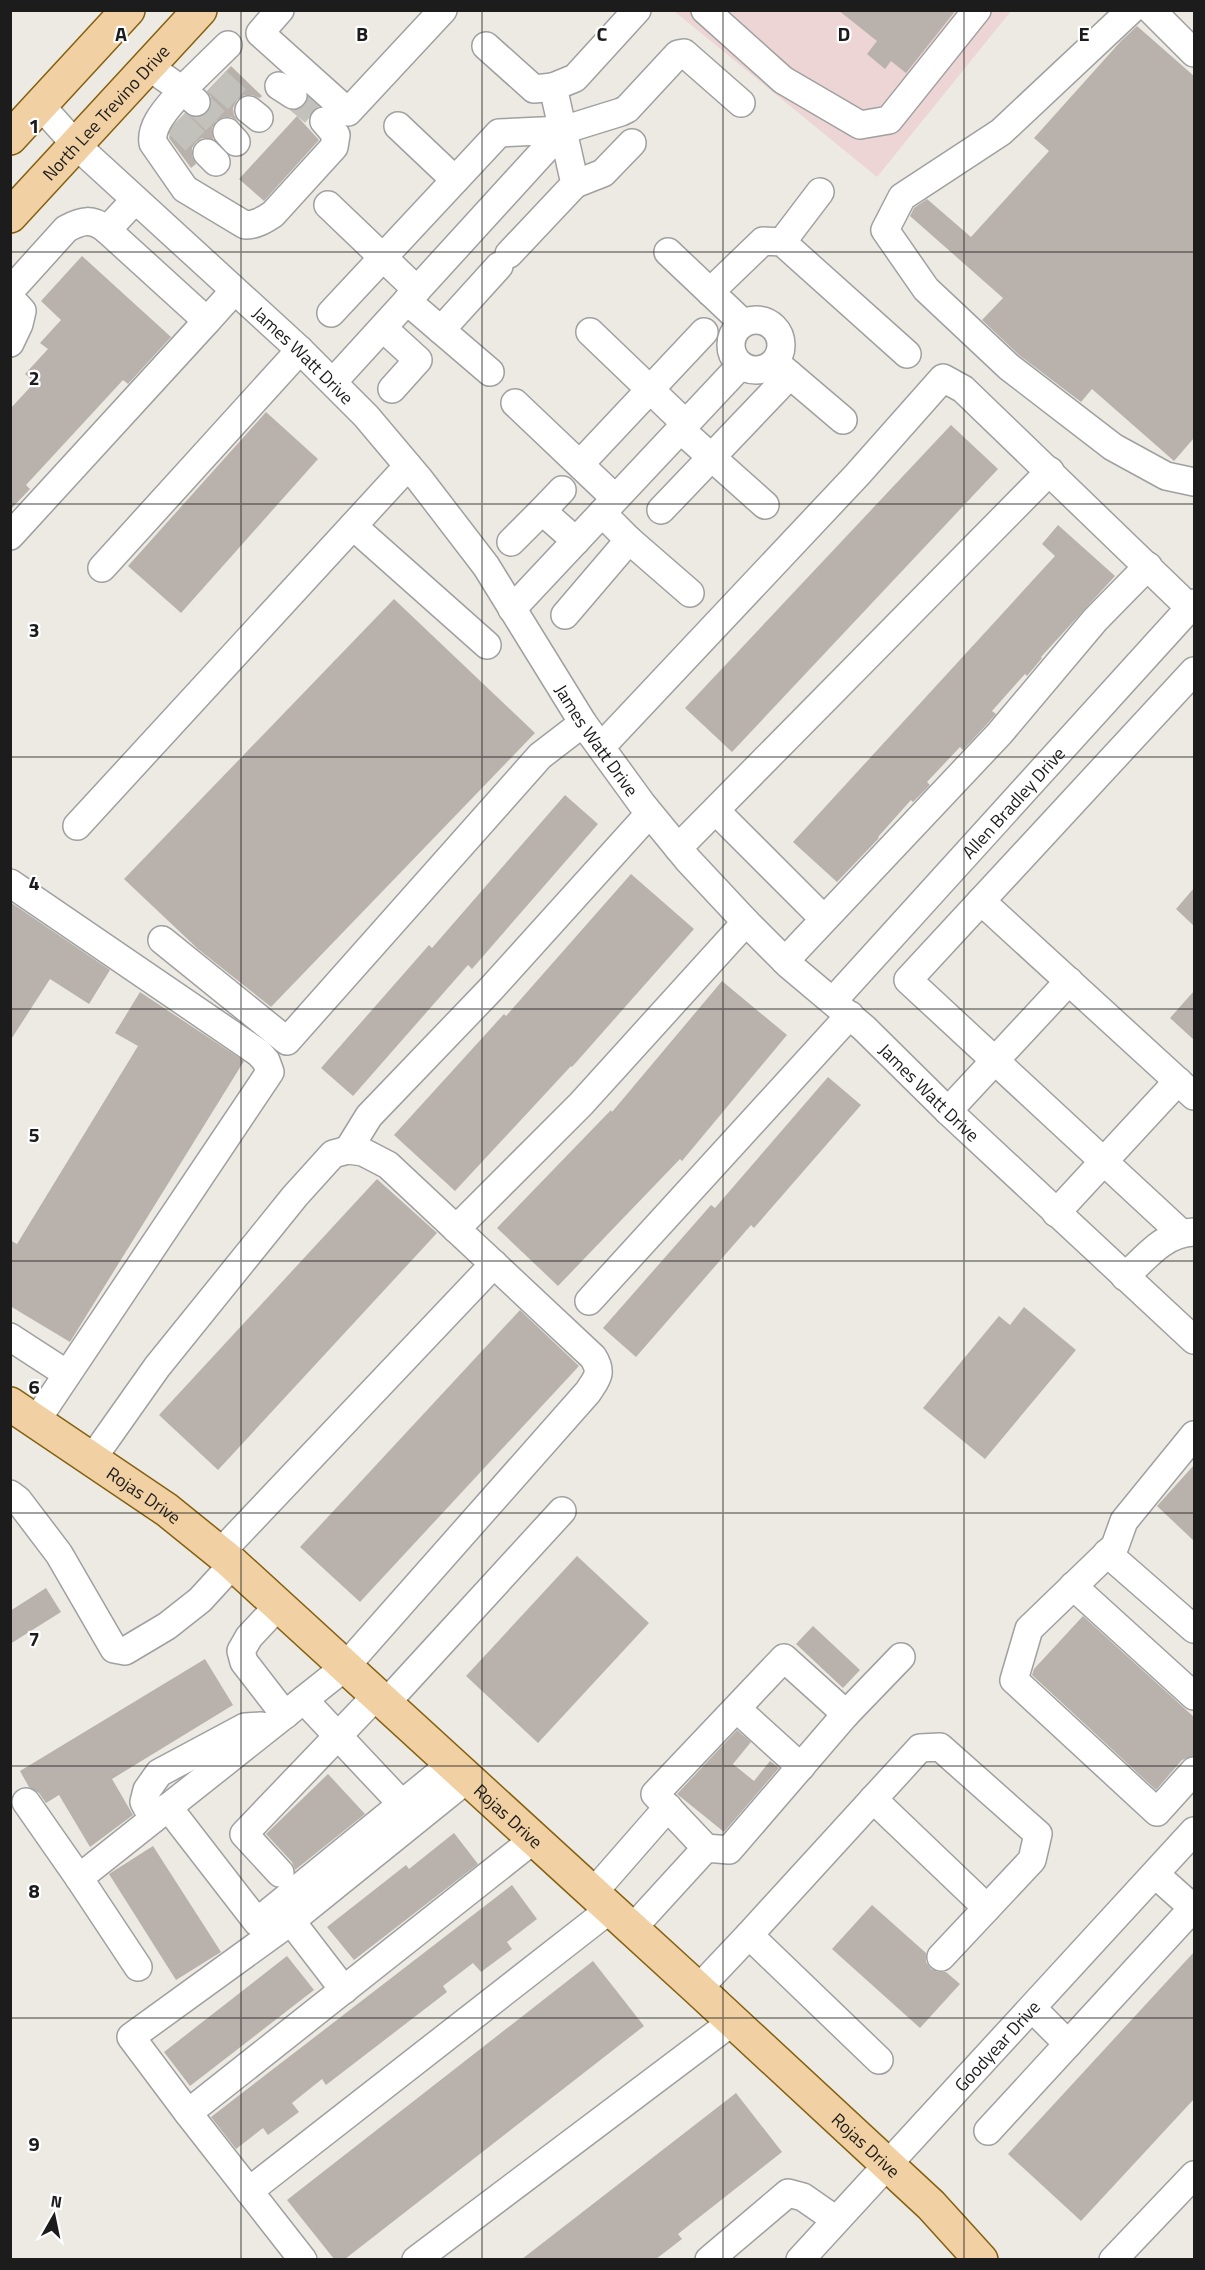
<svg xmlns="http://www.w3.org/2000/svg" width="1205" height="2270" font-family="'Titillium Web',sans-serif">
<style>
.commercial{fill:#ecd5d4}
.building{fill:#b9b2ac}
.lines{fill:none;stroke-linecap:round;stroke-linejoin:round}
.minor-tunnel{stroke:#c2c1bb;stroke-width:27;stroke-dasharray:27 14;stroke-linecap:butt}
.minor-casing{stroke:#a0a0a0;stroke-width:30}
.major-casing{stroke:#85600f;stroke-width:36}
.minor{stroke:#fff;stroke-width:27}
.major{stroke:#f1d1a3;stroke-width:33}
.grid{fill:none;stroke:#1c1c1c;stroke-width:1.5;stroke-opacity:0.55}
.labels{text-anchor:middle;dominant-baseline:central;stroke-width:4.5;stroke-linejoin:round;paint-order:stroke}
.street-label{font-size:18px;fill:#1c1c1c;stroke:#fff}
.grid-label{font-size:20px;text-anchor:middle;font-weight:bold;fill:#1c1c1c;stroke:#fff;stroke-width:4.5;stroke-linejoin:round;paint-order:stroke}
</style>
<rect width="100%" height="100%" fill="#eceae3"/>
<path class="commercial" d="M 674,11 L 1011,11 L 877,177 Z"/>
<g class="building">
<path d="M 838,10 L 956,10 L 906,73 L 891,61 L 885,69 L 867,54 L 877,41 Z"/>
<path d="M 1137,26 L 1194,76 L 1194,438 L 1174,461 L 1092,389 L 1081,402 L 1019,355 L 982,320 L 1003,298 L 910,216 L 914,208 L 927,199 L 971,237 L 1049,151 L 1034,138 L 1121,41 Z"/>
<path d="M 231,66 L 262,96 L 260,98 L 252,95 L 244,95 L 237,100 L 233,108 L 234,115 L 238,121 L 231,117 L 224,117 L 216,121 L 212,128 L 213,139 L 202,138 L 196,142 L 192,148 L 192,156 L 196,164 L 191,168 L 169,138 L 170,134 L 185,113 L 194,118 L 202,117 L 208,113 L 212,104 L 211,97 L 207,91 Z"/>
<path d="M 297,116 L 319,140 L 264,201 L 239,179 Z"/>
<path d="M 82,256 L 171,337 L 128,384 L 123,380 L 26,485 L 30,489 L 10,510 L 10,409 L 35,382 L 25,374 L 48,349 L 40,343 L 61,320 L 41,301 Z"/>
<path d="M 266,412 L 318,459 L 181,613 L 128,566 Z"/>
<path d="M 951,425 L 998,469 L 732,752 L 685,708 Z"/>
<path d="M 1058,525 L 1115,576 L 1041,657 L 1042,658 L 1027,676 L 1025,674 L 992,711 L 996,714 L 988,723 L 963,750 L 960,747 L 927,782 L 930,785 L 913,802 L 911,800 L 878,837 L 879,838 L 837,882 L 793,842 L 1055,556 L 1042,544 Z"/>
<path d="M 394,599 L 535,733 L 271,1007 L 198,949 L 124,879 Z"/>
<path d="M 565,795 L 598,824 L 472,969 L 468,965 L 353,1096 L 321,1068 L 429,945 L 432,948 Z"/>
<path d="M 631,874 L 694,929 L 572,1067 L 571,1066 L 455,1191 L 394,1135 L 504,1014 L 506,1016 Z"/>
<path d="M 1194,888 L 1194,926 L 1176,909 Z"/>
<path d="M 10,902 L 110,970 L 89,1004 L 50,979 L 10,1041 Z"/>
<path d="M 722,981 L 787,1035 L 682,1161 L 680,1159 L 558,1286 L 497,1228 L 611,1110 L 612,1112 Z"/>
<path d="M 1194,991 L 1194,1040 L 1170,1018 Z"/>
<path d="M 140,992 L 244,1061 L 70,1342 L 10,1306 L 10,1240 L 17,1244 L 138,1046 L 115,1033 Z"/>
<path d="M 828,1077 L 861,1105 L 754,1228 L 751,1225 L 636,1357 L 603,1328 L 711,1205 L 715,1208 Z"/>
<path d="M 377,1179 L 437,1233 L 218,1470 L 159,1415 Z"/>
<path d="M 1024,1307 L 1076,1350 L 985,1459 L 923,1408 L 999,1316 L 1010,1325 Z"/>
<path d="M 520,1310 L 579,1366 L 360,1602 L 300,1547 Z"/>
<path d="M 1194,1465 L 1194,1541 L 1157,1506 Z"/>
<path d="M 577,1556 L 649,1623 L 538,1743 L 466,1676 Z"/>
<path d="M 46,1588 L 61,1612 L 10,1644 L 10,1611 Z"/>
<path d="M 1083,1616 L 1194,1717 L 1194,1756 L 1182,1760 L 1156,1790 L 1032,1675 L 1034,1669 Z"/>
<path d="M 813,1626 L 860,1670 L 843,1688 L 796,1644 Z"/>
<path d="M 205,1659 L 233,1705 L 112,1779 L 133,1815 L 90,1847 L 59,1795 L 46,1803 L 39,1793 L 29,1787 L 20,1771 Z"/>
<path d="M 737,1730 L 751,1742 L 733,1764 L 754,1781 L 770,1761 L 779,1768 L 724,1832 L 677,1794 Z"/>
<path d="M 328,1774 L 365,1814 L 295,1870 L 292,1862 L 266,1834 Z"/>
<path d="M 454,1833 L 478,1864 L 354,1960 L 327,1927 L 406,1865 L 409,1869 Z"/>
<path d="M 153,1846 L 221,1952 L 176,1980 L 109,1874 Z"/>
<path d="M 512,1885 L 537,1919 L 507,1942 L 512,1949 L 481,1972 L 473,1963 L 443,1986 L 447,1992 L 326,2085 L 322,2079 L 292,2103 L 299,2112 L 268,2135 L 263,2128 L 236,2149 L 211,2117 Z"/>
<path d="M 872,1905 L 926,1953 L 926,1962 L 931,1969 L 938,1972 L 946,1972 L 960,1984 L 920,2028 L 832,1949 Z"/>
<path d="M 1194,1952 L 1194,2099 L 1081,2221 L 1008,2154 Z"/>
<path d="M 287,1956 L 314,1990 L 190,2086 L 164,2052 Z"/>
<path d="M 593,1961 L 644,2026 L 345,2259 L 334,2259 L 287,2200 Z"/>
<path d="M 736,2093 L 782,2152 L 678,2234 L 682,2239 L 656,2259 L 522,2259 Z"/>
</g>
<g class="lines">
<g class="minor-tunnel">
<path d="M 217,81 L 249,110"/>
<path d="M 293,95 L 324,121"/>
<path d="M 196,102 L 227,132"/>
<path d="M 176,122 L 207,153"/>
</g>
<g class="minor-casing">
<g id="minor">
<path d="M 280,10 L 260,33 L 348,112 L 443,10"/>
<path d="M 705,10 L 783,80 L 860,125 L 889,120 L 977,10"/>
<path d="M 1131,10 L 1001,132 L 902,197 L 885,230 L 926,289 L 1009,367 L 1113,447 L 1166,476 L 1194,482"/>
<path d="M 1151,10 L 1194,53"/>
<path d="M 486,46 L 534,89 L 553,87"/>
<path d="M 148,66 L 182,90 L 228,45"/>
<path d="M 279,86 L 293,95"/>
<path d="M 196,102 L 182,90 C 171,105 150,123 153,143 L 185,189 L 245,225 C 256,225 264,220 273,214 L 334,147 L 336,135 L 324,121"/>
<path id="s1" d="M 41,106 L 76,145 L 300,350 L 366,416 L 420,480 L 486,566 L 583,723 L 642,804 L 688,860 L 746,922 L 789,965 L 864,1028 L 948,1111 L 1194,1340"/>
<path d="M 249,110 L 259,118"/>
<path d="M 398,126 L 455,180"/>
<path d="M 227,132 L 236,142"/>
<path d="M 207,153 L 216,162"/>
<path d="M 575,184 L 603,173 L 632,143"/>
<path d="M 135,200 L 107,230 L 207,321 L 234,291"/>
<path d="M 328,205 L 417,290"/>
<path d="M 782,242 L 820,192"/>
<path d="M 668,252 L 743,323"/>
<path d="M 509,254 L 575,184 L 553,87 L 575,78 L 637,10"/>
<path d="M 10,291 L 66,229 C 82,220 92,218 107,230"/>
<path d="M 710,292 L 763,241 L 782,242 L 907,354"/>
<path d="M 10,298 L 22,311 L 19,324 L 10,343"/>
<path d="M 407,301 L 490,372"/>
<path d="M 331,313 L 499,133 L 563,130 L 621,112 L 627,109 L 678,54 L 684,53 L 741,103"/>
<circle cx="756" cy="345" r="25"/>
<path d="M 383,328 L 418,360 L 392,389"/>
<path d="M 441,330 L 499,266"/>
<path d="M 590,332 L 686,424"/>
<path d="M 776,363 L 843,420"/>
<path d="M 333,382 L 563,130"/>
<path d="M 515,403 L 615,498"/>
<path d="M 681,430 L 765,505"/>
<path d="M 580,464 L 704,332"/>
<path d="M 661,510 L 790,375"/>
<path d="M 542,511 L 562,490"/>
<path d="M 602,513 L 629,540 L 690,593"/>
<path d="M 353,526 L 487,645"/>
<path d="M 10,536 L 207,321"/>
<path d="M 511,542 L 542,511 L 576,541"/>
<path d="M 102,568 L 300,350"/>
<path d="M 512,609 L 740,366"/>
<path d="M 565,615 L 629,540"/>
<path d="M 601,747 L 857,475 L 943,378 L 963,389 L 1190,608"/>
<path d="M 716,811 L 824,919"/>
<path d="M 77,826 L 408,466"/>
<path d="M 678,848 L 1050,471"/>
<path d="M 10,883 L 259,1053 L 266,1061 L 270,1072 L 36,1421"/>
<path d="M 981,901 L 1194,1096"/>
<path d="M 162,940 L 287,1041 L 540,756 L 583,723"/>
<path d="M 785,961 L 1000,733 L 1095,620 L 1148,566"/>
<path id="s2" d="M 833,1001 L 1194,603"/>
<path d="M 948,1111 L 1069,981"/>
<path d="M 348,1150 L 369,1116 L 490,990 L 649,814"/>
<path d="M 1056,1213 L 1178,1081"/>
<path d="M 456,1229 L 581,1104 L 746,922"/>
<path d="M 1181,1233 L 908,980 L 1194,671"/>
<path d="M 1125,1277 C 1146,1257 1164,1233 1194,1232"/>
<path d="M 589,1301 L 850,1015"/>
<path d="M 10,1337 L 67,1374"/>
<path d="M 1194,1435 L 1124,1521 L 1115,1546 L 1029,1629 L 1014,1680 L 1157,1812 L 1194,1771"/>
<path d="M 92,1459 L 157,1367 L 295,1196 L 333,1154 L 348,1150 L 363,1152 L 388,1165 L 593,1357 C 603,1373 597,1378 588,1392 L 345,1667 L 79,1878 L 138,1967"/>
<path d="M 10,1494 L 18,1500 L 59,1554 L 114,1649 L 125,1651 L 167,1626 L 200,1600 L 233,1564"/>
<path d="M 220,1553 L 494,1264"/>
<path d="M 1107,1553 L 1194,1629"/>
<path d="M 1073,1586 L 1194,1696"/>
<path d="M 278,1606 L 249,1637 L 241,1651 L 244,1662 L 285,1715"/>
<path d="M 304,1700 L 402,1804"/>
<path d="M 385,1704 L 562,1511"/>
<path d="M 737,1709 L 801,1767"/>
<path d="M 846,1714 L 901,1657"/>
<path d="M 873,1799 L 987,1908"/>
<path d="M 26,1802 L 79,1878"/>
<path d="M 168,1807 L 257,1922 L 451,1764"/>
<path d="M 153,1819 L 144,1802 L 147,1790 L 159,1773 L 245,1727 L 261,1726"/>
<path d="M 280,1873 L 244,1834 L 377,1695"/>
<path d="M 592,1894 L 668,1807"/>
<path d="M 631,1930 L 706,1848 L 729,1850 L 846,1714 L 784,1658 L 655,1794 L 706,1848"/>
<path d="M 749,1935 L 920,1748 L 940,1747 L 1038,1834 L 1032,1860 L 941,1957"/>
<path d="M 698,1989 L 749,1935 L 879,2060"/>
<path d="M 344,1990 L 291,1921 L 467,1779"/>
<path d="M 1032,2008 L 1068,2044 L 1193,1908 L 1155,1874"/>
<path d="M 188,2113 L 131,2037 L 291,1921"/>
<path d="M 988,2131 L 1068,2044"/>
<path d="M 249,2191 L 609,1910"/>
<path d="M 303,2260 L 188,2113 L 533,1840"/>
<path d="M 416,2260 L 732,2022"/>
<path d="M 709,2260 L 788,2193 L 803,2197 L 836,2220"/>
<path id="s3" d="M 800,2260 L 1194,1831"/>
<path d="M 1113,2260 L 1194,2175"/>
</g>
</g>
<g class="major-casing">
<g id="major">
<path d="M 10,138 L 128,10"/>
<path id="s4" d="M 10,216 L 200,10"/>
<path id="s5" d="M 10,1404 L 167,1510 L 230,1561 L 698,1989 L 931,2205 L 981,2260"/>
</g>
</g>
<use href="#minor" class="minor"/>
<use href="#major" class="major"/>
</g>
<path class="grid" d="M 241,10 L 241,2260M 482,10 L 482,2260M 723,10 L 723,2260M 964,10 L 964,2260M 10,252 L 1194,252M 10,504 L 1194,504M 10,757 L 1194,757M 10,1009 L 1194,1009M 10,1261 L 1194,1261M 10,1513 L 1194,1513M 10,1766 L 1194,1766M 10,2018 L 1194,2018"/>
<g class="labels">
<g class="street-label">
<text stroke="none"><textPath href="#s4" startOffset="141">North Lee Trevino Drive</textPath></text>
<text stroke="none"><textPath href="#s1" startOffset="362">James Watt Drive</textPath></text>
<text stroke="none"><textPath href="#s1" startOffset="848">James Watt Drive</textPath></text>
<text stroke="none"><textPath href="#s2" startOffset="268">Allen Bradley Drive</textPath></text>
<text stroke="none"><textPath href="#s1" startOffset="1334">James Watt Drive</textPath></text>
<text stroke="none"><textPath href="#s5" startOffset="162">Rojas Drive</textPath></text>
<text stroke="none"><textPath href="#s5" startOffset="648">Rojas Drive</textPath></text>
<text stroke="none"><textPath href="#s3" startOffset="291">Goodyear Drive</textPath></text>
<text stroke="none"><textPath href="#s5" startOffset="1134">Rojas Drive</textPath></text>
</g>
</g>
<g class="grid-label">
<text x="121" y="41">A</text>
<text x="362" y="41">B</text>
<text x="602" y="41">C</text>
<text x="844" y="41">D</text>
<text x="1084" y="41">E</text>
<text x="34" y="133">1</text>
<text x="34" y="385">2</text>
<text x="34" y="637">3</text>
<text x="34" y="890">4</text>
<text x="34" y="1142">5</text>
<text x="34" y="1394">6</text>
<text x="34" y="1646">7</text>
<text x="34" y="1898">8</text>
<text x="34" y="2151">9</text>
</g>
<rect width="1205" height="2270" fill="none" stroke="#1c1c1c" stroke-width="24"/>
<g transform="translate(54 2216) rotate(9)" stroke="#ffffff" stroke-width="4.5" paint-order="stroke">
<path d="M0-4.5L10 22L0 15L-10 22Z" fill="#1c1c1c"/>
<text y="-9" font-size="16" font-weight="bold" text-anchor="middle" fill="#1c1c1c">N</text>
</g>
</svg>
